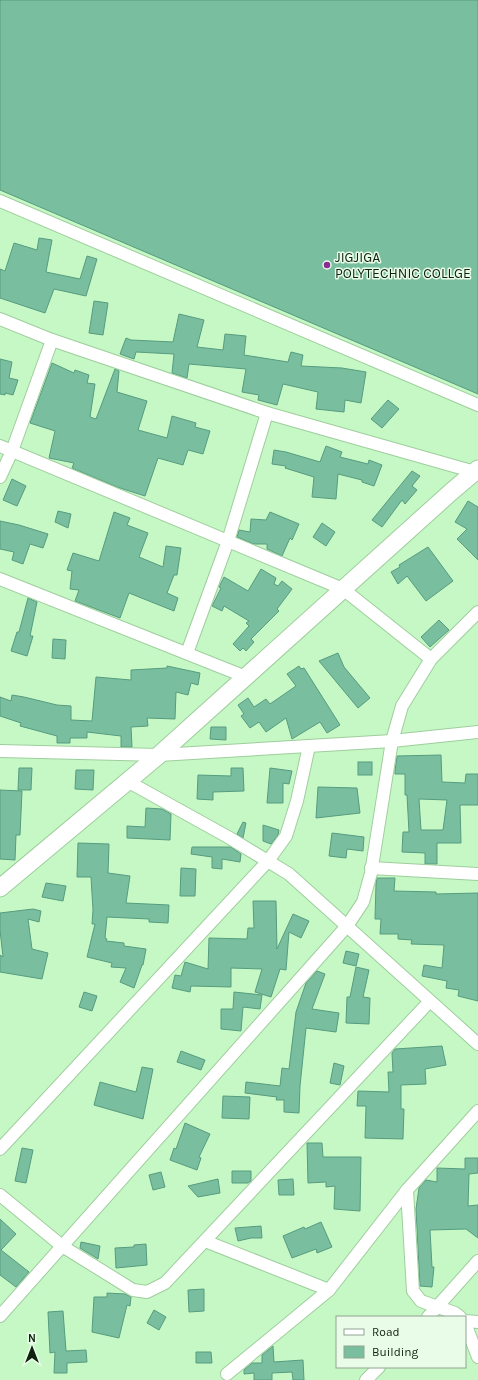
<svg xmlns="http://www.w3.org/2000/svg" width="478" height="1380" font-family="Karla,sans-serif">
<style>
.building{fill:#78be9f;stroke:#569c7e;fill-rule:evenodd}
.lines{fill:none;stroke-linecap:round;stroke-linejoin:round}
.street-casing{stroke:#9ece9d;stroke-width:14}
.secondary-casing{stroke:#9ece9d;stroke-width:19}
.street{stroke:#fff;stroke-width:12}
.secondary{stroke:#fff;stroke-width:17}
.poi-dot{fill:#8b2b94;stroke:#e9fce8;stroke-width:1.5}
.labels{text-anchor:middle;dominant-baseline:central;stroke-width:3;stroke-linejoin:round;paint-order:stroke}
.poi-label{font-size:14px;fill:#0f210f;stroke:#e9fce8;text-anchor:start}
</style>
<rect width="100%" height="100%" fill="#c6f8c5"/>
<g class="building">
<path d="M 0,0 L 478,0 L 478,394 L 0,190 Z"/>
<path d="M 39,238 L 52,240 L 46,272 L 80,279 L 87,256 L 97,259 L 86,296 L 54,289 L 45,313 L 0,298 L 0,269 L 5,271 L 14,243 L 37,250 Z"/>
<path d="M 94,301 L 108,303 L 103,335 L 89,333 Z"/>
<path d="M 179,314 L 204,320 L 197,347 L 223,350 L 225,334 L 246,336 L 244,355 L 288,362 L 291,352 L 303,355 L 301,366 L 342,368 L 366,372 L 361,403 L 345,400 L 344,412 L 316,409 L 318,392 L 283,384 L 277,405 L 258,400 L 259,395 L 242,392 L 246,369 L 189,364 L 187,378 L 172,373 L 174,354 L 136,352 L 134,359 L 120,354 L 126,338 L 131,340 L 173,342 Z"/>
<path d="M 0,359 L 12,362 L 9,378 L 18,380 L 13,395 L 5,393 L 5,395 L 0,394 Z"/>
<path d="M 52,363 L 74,373 L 75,370 L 89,375 L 87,383 L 95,384 L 90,417 L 96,419 L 115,369 L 119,371 L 117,392 L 147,401 L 138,430 L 167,438 L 172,416 L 196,423 L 195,427 L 210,431 L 203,454 L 188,450 L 183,465 L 158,458 L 145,496 L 117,487 L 72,468 L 74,463 L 49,458 L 55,431 L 30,423 Z"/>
<path d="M 388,400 L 399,409 L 382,428 L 371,419 Z"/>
<path d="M 326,446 L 342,452 L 340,457 L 368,464 L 369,460 L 382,465 L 374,486 L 362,482 L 362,480 L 338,474 L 336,499 L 312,497 L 314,477 L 285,468 L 286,466 L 272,464 L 274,450 L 286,452 L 320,462 Z"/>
<path d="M 412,471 L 420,476 L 412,486 L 417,490 L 405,504 L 402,500 L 382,527 L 372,520 Z"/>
<path d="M 12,479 L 26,486 L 17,506 L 3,500 Z"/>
<path d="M 468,501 L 478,507 L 478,560 L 457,539 L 467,529 L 455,522 Z"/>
<path d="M 58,511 L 71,514 L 68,528 L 55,522 Z"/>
<path d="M 114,512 L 130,518 L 127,525 L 148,533 L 139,557 L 163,567 L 166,546 L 181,548 L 177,575 L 174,575 L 167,593 L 178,598 L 174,611 L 129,593 L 120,618 L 75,601 L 79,590 L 70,589 L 72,571 L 67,570 L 73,553 L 99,561 Z"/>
<path d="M 270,512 L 299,524 L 292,540 L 290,538 L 282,556 L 267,549 L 267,544 L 254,544 L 237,537 L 239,530 L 250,532 L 251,519 L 266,520 Z"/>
<path d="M 0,521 L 19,525 L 48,534 L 43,548 L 30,544 L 23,564 L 12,560 L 14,552 L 0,549 Z"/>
<path d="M 322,523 L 335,532 L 326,546 L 313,537 Z"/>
<path d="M 428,547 L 453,581 L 426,601 L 407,576 L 398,584 L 391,572 L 400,567 L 399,565 Z"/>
<path d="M 261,569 L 276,578 L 274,584 L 278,586 L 282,581 L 292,589 L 277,609 L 279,611 L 251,639 L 254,642 L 246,651 L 243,648 L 240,651 L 233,644 L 249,626 L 246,623 L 249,621 L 224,606 L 222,611 L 212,606 L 221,588 L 219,587 L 224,577 L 248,591 Z"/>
<path d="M 28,598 L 37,602 L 30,636 L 33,636 L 27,656 L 11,651 L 17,632 L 19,632 Z"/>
<path d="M 439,620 L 449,630 L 430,647 L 421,637 Z"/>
<path d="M 53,639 L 66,640 L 65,659 L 52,658 Z"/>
<path d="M 338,653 L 344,667 L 370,698 L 358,708 L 319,661 Z"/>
<path d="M 167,666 L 200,673 L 198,685 L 191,683 L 188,695 L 176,692 L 175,719 L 147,718 L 148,726 L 131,727 L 132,747 L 121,747 L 121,736 L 87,732 L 87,738 L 70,738 L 70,743 L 57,743 L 57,736 L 20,726 L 21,723 L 0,716 L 0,697 L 11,701 L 12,695 L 24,697 L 57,705 L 71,706 L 71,720 L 92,721 L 96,677 L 131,680 L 131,670 L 167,668 Z"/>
<path d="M 299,666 L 301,669 L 304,668 L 340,725 L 327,733 L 320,722 L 292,739 L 286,718 L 266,732 L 259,722 L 250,728 L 241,716 L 244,714 L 238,705 L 248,698 L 254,707 L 266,699 L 270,704 L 296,686 L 287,674 Z"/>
<path d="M 211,727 L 226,727 L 226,740 L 210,739 Z"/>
<path d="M 441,755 L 442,782 L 465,783 L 466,774 L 478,774 L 478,805 L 460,805 L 461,843 L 437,843 L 437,864 L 425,864 L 425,853 L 402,852 L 403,832 L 409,832 L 407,795 L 405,795 L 405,774 L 395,774 L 395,771 L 397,756 ZM 419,799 L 447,800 L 443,830 L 421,830 Z"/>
<rect x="358" y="762" width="14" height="13"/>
<path d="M 19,768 L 32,768 L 31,790 L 18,790 Z"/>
<path d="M 231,768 L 243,768 L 244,791 L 213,792 L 213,800 L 197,799 L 198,775 L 231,776 Z"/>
<path d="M 270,768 L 292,771 L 289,784 L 283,783 L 283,803 L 267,803 Z"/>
<path d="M 76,770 L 94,770 L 93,790 L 75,789 Z"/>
<path d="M 318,787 L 357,788 L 360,813 L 316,818 Z"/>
<path d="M 0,790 L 22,791 L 20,835 L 16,835 L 15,860 L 0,859 Z"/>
<path d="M 146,808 L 162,809 L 171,814 L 170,840 L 127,838 L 127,826 L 145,827 Z"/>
<path d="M 243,822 L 246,823 L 243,838 L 237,834 Z"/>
<path d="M 263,825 L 279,830 L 278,835 L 271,844 L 263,841 Z"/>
<path d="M 332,833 L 364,837 L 363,851 L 347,849 L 346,858 L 329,856 Z"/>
<path d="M 78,843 L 109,844 L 108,873 L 130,876 L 126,903 L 169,905 L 168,923 L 149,922 L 149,919 L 107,917 L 105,938 L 107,939 L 106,941 L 124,943 L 124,946 L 146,949 L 143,965 L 142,965 L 134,988 L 120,982 L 126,968 L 111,967 L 112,963 L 87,957 L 95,924 L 92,924 L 93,910 L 91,877 L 77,877 Z"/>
<path d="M 192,847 L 231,847 L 241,854 L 240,862 L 222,859 L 222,869 L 212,868 L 212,857 L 191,854 Z"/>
<path d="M 181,868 L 196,869 L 195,896 L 180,896 Z"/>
<path d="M 377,878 L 395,878 L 394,891 L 436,892 L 436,894 L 478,893 L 478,1001 L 458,996 L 459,990 L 446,988 L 447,981 L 422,976 L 424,965 L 442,968 L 444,945 L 411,944 L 412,940 L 398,939 L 398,934 L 380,934 L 381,919 L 375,919 L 376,884 Z"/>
<path d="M 46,883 L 66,886 L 63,901 L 42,897 Z"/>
<path d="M 253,901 L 276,901 L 277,949 L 293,914 L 309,921 L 301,938 L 289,932 L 286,970 L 280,969 L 271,997 L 255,992 L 262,969 L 231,968 L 231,987 L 191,986 L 190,992 L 172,988 L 175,975 L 181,976 L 185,962 L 208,969 L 209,938 L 247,939 L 248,928 L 254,928 Z"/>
<path d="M 33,909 L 41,911 L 39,922 L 28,919 L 32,949 L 48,953 L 42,979 L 0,972 L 0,955 L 3,957 L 0,930 L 0,913 Z"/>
<path d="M 346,951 L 359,954 L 356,966 L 343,963 Z"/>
<path d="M 356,967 L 369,970 L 363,997 L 370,998 L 369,1024 L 346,1023 L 347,997 L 350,997 Z"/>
<path d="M 317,971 L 325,974 L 312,1009 L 339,1013 L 336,1032 L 306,1028 L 300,1086 L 299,1113 L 284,1112 L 284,1100 L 276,1100 L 277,1097 L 245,1093 L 246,1082 L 280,1086 L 282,1068 L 289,1069 L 296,1012 L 306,983 Z"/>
<path d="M 84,992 L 97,996 L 92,1011 L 79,1007 Z"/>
<path d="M 234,992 L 262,995 L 260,1009 L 243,1007 L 241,1031 L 221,1029 L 221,1009 L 233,1009 Z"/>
<path d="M 442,1046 L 446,1065 L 425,1069 L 426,1084 L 401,1085 L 401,1109 L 404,1109 L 403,1139 L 365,1138 L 366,1106 L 357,1106 L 358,1091 L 389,1092 L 388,1072 L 393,1072 L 392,1053 L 395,1049 Z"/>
<path d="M 181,1051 L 205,1060 L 201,1070 L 177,1062 Z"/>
<path d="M 334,1063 L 344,1066 L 340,1085 L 330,1083 Z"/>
<path d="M 142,1067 L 153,1069 L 143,1119 L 94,1105 L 100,1082 L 136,1092 Z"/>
<path d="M 223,1096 L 250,1097 L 249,1119 L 222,1118 Z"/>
<path d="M 185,1123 L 210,1134 L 199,1157 L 201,1158 L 197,1170 L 170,1160 L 174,1148 L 176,1149 Z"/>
<path d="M 307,1143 L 322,1143 L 323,1157 L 361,1157 L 360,1211 L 334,1209 L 335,1186 L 326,1187 L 326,1182 L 308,1183 Z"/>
<path d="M 22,1148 L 33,1150 L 26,1183 L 15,1181 Z"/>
<path d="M 465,1158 L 478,1158 L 478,1173 L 469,1174 L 468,1206 L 478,1205 L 478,1238 L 466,1229 L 430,1230 L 432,1267 L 434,1267 L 432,1287 L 420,1286 L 416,1209 L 419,1188 L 426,1180 L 437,1182 L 437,1168 L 465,1169 Z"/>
<path d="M 232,1171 L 251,1171 L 251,1181 L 248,1183 L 232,1183 Z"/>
<path d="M 161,1172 L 165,1187 L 153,1190 L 149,1175 Z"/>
<path d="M 218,1179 L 220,1193 L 198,1197 L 188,1186 Z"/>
<path d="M 293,1179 L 294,1195 L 279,1195 L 278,1180 Z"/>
<path d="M 0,1219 L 16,1234 L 1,1250 L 29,1272 L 16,1287 L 0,1275 Z"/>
<path d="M 321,1222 L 332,1247 L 317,1253 L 316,1249 L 292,1258 L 283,1236 L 304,1227 L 305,1229 Z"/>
<path d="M 261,1226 L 262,1238 L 251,1238 L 238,1241 L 235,1228 Z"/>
<path d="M 81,1242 L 100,1246 L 98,1259 L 80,1248 Z"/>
<path d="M 146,1244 L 147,1265 L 116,1268 L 115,1248 L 134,1247 L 134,1245 Z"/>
<path d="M 204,1289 L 204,1311 L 189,1312 L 188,1290 Z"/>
<path d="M 107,1293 L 125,1294 L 131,1297 L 130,1306 L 127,1305 L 119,1338 L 92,1332 L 94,1297 L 107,1297 Z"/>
<path d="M 154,1310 L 166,1317 L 159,1330 L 147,1323 Z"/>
<path d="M 63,1311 L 66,1351 L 86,1350 L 87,1362 L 67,1363 L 67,1373 L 54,1373 L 55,1352 L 50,1353 L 48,1312 Z"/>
<path d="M 273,1346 L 274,1362 L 303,1360 L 304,1380 L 293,1380 L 292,1372 L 272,1373 L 272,1380 L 254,1380 L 254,1373 L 244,1374 L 244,1370 L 252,1363 L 262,1363 L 262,1355 Z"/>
<path d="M 196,1352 L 211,1352 L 212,1363 L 196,1363 Z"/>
</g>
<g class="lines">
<g class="street-casing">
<g id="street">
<path d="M 0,201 L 478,405"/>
<path d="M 0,319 L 52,340 L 267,413 L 475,472"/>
<path d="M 0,446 L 343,589 L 431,659"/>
<path d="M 0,477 L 12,451 L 52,340"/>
<path d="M 0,579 L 246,677"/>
<path d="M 187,653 L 228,541 L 267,413"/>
<path d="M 0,751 L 159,755 L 392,741 L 478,732"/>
<path d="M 127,781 L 228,837 L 289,874 L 478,1044"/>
<path d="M 371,868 L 478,874"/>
<path d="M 0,1149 L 268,861 L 286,836 L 297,801 L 309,746"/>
<path d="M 407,1190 L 413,1291 L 421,1301 L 455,1313 L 460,1317"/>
<path d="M 0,1195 L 62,1246 L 133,1290 L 147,1292 L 165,1283 L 430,1001"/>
<path d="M 205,1241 L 329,1290"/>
<path d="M 0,1316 L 347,926 L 363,902 L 371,873 L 392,741 L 402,706 L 431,659 L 478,612"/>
<path d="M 428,1317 L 478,1261"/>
<path d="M 465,1321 L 478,1322"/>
<path d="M 465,1323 L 478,1357"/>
<path d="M 227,1374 L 329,1290 L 407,1190 L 478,1111"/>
<path d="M 366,1380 L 379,1367"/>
</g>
</g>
<g class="secondary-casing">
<path id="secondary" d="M 0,888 L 159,755 L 451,492 L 478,469"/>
</g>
<use href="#street" class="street"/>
<use href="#secondary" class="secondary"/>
</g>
<circle class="poi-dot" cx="327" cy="265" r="4"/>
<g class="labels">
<g class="poi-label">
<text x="335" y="257">JIGJIGA<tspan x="335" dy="16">POLYTECHNIC COLLGE</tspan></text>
</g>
</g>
<rect x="336" y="1316" width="130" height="52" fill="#e9fce8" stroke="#92a491"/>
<rect x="344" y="1329" width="20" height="6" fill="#ffffff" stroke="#92a491"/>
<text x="372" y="1336" font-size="12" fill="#0f210f">Road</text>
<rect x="344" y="1346" width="20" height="12" fill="#78be9f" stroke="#92a491"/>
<text x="372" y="1356" font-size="12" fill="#0f210f">Building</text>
<g transform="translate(32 1348)" stroke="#e9fce8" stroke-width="3" paint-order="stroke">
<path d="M0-3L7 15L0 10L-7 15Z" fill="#0f210f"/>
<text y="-6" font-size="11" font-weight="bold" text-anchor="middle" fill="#0f210f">N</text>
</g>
</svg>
